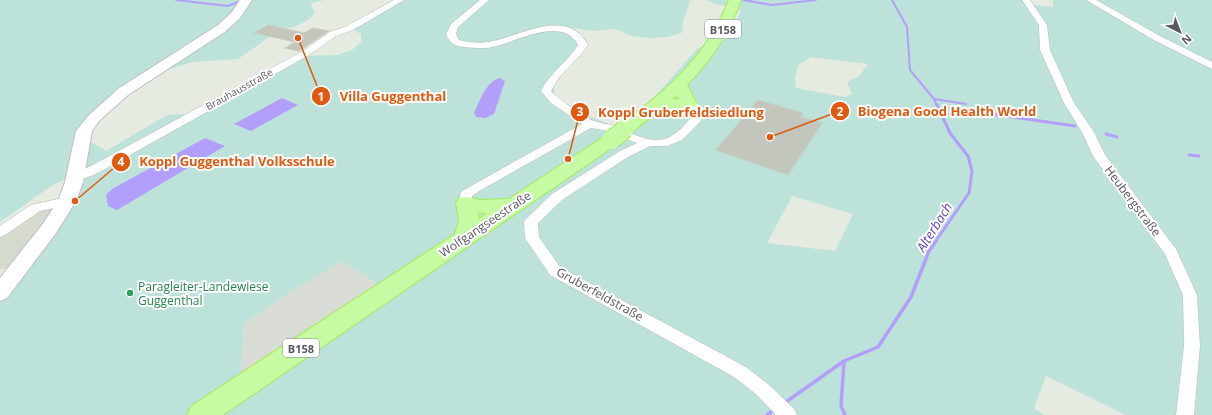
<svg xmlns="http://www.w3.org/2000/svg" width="1212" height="415" font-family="'Open Sans',sans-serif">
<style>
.industrial{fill:#d8dcd4}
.education{fill:#d4dbce}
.green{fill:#bce2da;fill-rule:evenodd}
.water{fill:#b29ffb}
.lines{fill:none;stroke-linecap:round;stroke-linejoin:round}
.stream-far2{stroke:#b29ffb;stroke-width:2}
.stream-far1{stroke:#b29ffb;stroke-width:3}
.stream{stroke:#b29ffb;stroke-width:3.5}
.building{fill:#c2c6bc;stroke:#c8cfbe}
.minor-casing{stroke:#bdbac1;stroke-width:1}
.secondary-casing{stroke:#c0bcc5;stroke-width:2}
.primary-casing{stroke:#a3eb59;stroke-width:2}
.minor{fill:#fff;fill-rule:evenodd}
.secondary{fill:#fff;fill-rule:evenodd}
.primary{fill:#c6fba4;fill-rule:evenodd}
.primary-bridge-casing{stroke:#a3eb59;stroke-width:20;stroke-linecap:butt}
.primary-bridge{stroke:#c6fba4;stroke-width:18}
.leisure-dot{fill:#2e9e5b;stroke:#fff;stroke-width:1.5}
.labels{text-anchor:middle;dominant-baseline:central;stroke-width:4;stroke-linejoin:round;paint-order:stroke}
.far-street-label{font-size:10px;fill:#5b5860;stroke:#fff}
.shield{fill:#fff;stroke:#8c8a90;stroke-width:1}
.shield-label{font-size:11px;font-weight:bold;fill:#5b5860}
.street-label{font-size:12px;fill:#5b5860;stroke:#fff}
.leisure-label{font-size:12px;fill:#27864d;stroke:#fff;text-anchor:start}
.water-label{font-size:13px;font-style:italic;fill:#6644bc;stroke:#fff}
.leader{fill:none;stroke:#e15910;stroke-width:1.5}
.callout-dot{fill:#e15910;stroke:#fff;stroke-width:1.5}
.mark-label{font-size:12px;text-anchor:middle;font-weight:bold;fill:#fff}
.callout-label{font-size:13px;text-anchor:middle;font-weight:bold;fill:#e15910;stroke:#fff;stroke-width:4;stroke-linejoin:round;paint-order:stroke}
</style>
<rect width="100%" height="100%" fill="#e5ebe0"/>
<path class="industrial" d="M 342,261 L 375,282 L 382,302 L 310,352 L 241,372 L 244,324 L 281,298 Z"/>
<path class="education" d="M 51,208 L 53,211 L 13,268 L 0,269 L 0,237 L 39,211 Z"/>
<path class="green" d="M 0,0 L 324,0 L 312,3 L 311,6 L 315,12 C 311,21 291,30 282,28 L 238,59 L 192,62 L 142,78 L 78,134 L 106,151 L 167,115 L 183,114 L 189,118 L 304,56 L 337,55 L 352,50 L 361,42 L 361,34 L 352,29 L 402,0 L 690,0 L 682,25 L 683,32 L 668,37 L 649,38 L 632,36 L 618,30 L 609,29 L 595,31 L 572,28 L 586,39 L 582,53 L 553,84 L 556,98 L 591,117 L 616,127 L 649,103 L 697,49 L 706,45 L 730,38 L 741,10 L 715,4 L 707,0 L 1024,0 L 1026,4 L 1053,7 L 1053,0 L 1212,0 L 1212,415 L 1126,415 L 1046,376 L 1034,408 L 1044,415 L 0,415 L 0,286 L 53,211 L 68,179 L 54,184 L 0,222 ZM 811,57 L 868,64 L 859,76 L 847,82 L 852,94 L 845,97 L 796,88 L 795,79 L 798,65 ZM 792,196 L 853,214 L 835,251 L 767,243 ZM 342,261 L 375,282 L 382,302 L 310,352 L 241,371 L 244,324 L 281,298 Z"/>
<g class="water">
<path d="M 500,78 L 505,81 L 494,114 L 485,118 L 476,117 L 474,113 C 480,101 486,81 500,78 Z"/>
<path d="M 282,98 L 298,105 L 251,131 L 234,124 Z"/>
<path d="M 205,138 L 225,146 L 117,210 L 108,206 L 106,195 L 112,189 Z"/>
</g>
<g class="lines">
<g class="stream-far2">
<path d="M 176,0 L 228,6 L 238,2"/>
<path d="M 743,0 L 772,5 L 816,0"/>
<path d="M 892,0 L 907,27 L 910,70 L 934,99 L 937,106"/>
<path d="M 934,99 L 966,104"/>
</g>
<g class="stream-far1">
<path d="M 984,113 L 1075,126"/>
<path d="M 1106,134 L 1117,137"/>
<path d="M 1189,155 L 1199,156"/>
<path d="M 935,242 L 969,193 L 972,171 L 968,156 L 950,133 L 937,105"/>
</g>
<g class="stream">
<path d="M 844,361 L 841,406 L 845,415"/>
<path d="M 783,404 L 844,361 L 878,347 L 911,297 L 929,251 L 936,241"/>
<path d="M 767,415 L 775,409"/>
</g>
</g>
<g class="building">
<path d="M 268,25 L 304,33 L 313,28 L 329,31 L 299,51 L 285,48 L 295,42 L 254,33 Z"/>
<path d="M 758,100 L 803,113 L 800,117 L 822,123 L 788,175 L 716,150 Z"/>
</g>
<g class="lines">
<g class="minor-casing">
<g id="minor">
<path d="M 394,0 L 404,0 L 353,30 L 336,36 L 309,55 L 112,165 C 101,171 84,182 71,179 L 69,176 L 71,173 L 83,170 L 104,159 L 303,51 L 330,32 L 347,26 Z"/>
<path d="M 480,0 L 489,0 L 458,27 L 456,34 L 459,40 C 470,43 482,44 493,41 C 522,35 568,7 588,45 C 577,62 559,73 551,91 C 557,98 585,118 594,121 C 599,123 606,124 612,125 C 628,131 648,144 665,139 C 677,135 686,124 693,115 L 695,111 L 684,104 L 685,102 C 692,100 702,105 706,110 L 700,122 L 682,140 L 667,146 L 650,146 L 628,157 L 562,200 L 538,223 L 539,237 L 560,267 L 746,367 L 768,384 L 794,409 L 797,415 L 776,415 L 756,394 L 734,377 L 550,275 L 525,238 L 524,222 L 526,219 L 552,194 L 620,151 L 637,143 L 604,130 L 591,128 L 481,190 L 472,196 L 472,203 L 471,206 L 466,207 L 461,206 C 459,202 459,195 462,191 L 582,124 L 551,103 L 541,91 C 550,72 568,62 578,45 C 563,15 516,42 493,47 C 483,49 475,48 465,47 C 455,46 450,44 446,34 L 451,24 Z"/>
<path d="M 1022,0 L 1030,0 L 1047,25 L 1050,50 L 1074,103 L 1094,132 L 1105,155 L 1176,249 L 1197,295 L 1200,346 L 1194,415 L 1176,415 L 1184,346 L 1183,295 L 1165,254 L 1093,156 L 1082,132 L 1064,103 L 1040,50 L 1039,25 Z"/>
<path d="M 1086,0 L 1096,0 L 1160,36 L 1212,62 L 1212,69 L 1154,40 Z"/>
<path d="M 67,197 L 72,198 L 73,201 L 72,204 L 40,211 L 5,235 L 0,237 L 0,226 L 31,205 Z"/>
</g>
</g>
<g class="secondary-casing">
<path id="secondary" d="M 240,0 L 252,0 L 240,18 L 226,31 L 128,95 L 99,121 L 92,131 L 83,182 L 76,201 L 56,233 L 7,298 L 0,301 L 0,278 L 42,225 L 58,201 L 65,182 L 76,131 L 89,115 L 118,89 L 218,25 L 232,12 Z"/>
</g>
<g class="primary-casing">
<g id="primary">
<path d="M 729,0 L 741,0 C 729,33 712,60 687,85 L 697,104 L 695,107 C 682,111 667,109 654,115 C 641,121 635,137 619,133 L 616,129 L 619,125 C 668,90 705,58 729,0 ZM 677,96 L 678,99 L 672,99 Z"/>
<path d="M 611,135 L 617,136 L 620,140 L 617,144 L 223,415 L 187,415 L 191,406 L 455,234 L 459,220 L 456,203 L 459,198 L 466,197 L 480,200 L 509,199 L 605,136 ZM 478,213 L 487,213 L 479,219 Z"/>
</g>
</g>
<use href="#minor" class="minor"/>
<use href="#secondary" class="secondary"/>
<use href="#primary" class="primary"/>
<g class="primary-bridge-casing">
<path id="primary-bridge" d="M 611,140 L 625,129"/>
</g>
<use href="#primary-bridge" class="primary-bridge"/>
</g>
<circle class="leisure-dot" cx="130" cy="293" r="4"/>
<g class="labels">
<g class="far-street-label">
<text transform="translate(239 89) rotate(-29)">Brauhausstraße</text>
</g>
<g class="shield">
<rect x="705" y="20" width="36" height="18" rx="3"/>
<rect x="283" y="339" width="36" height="18" rx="3"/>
</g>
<g class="shield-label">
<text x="723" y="29">B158</text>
<text x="301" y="348">B158</text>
</g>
<g class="street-label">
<text transform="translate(1133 201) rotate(53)">Heubergstraße</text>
<text transform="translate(485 224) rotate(-34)">Wolfgangseestraße</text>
<text transform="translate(600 294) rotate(29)">Gruberfeldstraße</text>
</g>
<g class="leisure-label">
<text x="138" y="286">Paragleiter-Landewiese<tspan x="138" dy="14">Guggenthal</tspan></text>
</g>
<g class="water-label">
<text transform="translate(934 227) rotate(-58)">Alterbach</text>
</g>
</g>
<path class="leader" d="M298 38L321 96M770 137L840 111M568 159L580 112M75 201L121 162"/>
<g class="callout-dot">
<circle cx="298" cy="38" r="4"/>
<circle cx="770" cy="137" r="4"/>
<circle cx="568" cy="159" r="4"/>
<circle cx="75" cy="201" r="4"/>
<circle cx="321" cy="96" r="10"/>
<circle cx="840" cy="111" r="10"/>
<circle cx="580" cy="112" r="10"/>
<circle cx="121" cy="162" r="10"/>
</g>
<g class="mark-label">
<text x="321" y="101">1</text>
<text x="840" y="116">2</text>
<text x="580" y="116">3</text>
<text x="121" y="166">4</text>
</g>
<g class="callout-label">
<text x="393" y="101">Villa Guggenthal</text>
<text x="947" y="116">Biogena Good Health World</text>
<text x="681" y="117">Koppl Gruberfeldsiedlung</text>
<text x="237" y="166">Koppl Guggenthal Volksschule</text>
</g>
<g transform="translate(1180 32) rotate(138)" stroke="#ffffff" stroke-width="3" paint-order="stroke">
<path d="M0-3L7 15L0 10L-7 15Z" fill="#5b5860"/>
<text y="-6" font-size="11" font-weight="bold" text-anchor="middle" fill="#5b5860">N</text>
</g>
</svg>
